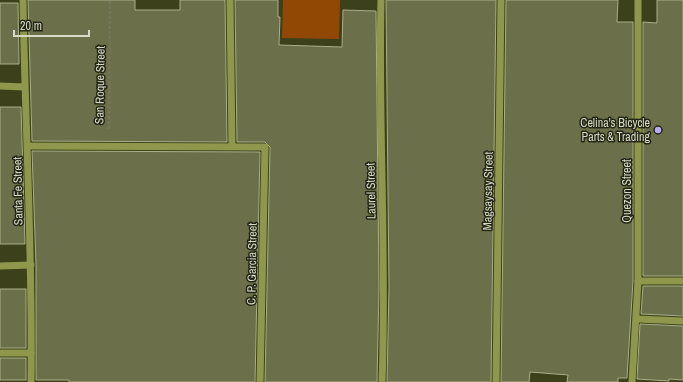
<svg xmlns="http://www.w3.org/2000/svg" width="683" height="382" font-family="'Archivo Narrow',sans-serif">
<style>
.green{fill:#904804}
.building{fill:#6c704a;stroke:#a9af86}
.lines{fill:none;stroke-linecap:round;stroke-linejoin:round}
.path{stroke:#737757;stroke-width:2.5;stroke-dasharray:3 2;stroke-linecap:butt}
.minor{stroke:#8e974b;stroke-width:7}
.poi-dot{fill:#bbaaf6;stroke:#232615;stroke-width:1.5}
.labels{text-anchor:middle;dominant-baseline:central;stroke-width:3;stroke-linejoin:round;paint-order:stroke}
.street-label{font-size:12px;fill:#d7dac5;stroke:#232615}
.poi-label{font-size:12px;fill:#d7dac5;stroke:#232615;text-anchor:end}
</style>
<rect width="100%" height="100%" fill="#3c401b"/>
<path class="green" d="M 283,0 L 340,0 L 339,39 L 282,38 Z"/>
<g class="building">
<path d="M 28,0 L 135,0 L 135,10 L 180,10 L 180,0 L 225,0 L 227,142 L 32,141 Z"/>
<path d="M 235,0 L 278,0 L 278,17 L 280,17 L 279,45 L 342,47 L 343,10 L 376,11 L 379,287 L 377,382 L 265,382 L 270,147 L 265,142 L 237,142 Z"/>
<path d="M 386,0 L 496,0 L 491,382 L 387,382 L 389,287 Z"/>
<path d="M 506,0 L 618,0 L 617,22 L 633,22 L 633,281 L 627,378 L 618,378 L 618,382 L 567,382 L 568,375 L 530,372 L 529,382 L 501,382 Z"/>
<path d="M 657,0 L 683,0 L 683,276 L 643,276 L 643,22 L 657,23 Z"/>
<path d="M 0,3 L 18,3 L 19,64 L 0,64 Z"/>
<path d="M 0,107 L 21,107 L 25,244 L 0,244 Z"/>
<path d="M 32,151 L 260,152 L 255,382 L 69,382 L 69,380 L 36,380 L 36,265 Z"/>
<path d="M 643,286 L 683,286 L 683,316 L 641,314 Z"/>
<rect x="0" y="289" width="26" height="59"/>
<path d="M 640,324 L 683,326 L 683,380 L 669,379 L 669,381 L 637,379 Z"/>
<rect x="0" y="358" width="26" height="22"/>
</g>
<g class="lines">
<path class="path" d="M 109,129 L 110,0"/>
<g class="minor">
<path d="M 23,0 C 25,127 33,255 31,382"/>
<path d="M 230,0 L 232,146"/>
<path d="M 381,0 C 378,127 387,255 382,382"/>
<path d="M 0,86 L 24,87"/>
<path d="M 28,146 L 265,147 L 260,382"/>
<path d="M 0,266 L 31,265"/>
<path d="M 638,281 L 683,281"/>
<path d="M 637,319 L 683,321"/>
<path d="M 0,353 L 31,353"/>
<path d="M 496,382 L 501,0"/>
<path d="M 632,382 L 638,281 L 638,0"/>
</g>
</g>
<circle class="poi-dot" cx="658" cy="130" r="4"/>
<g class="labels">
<g class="street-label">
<text transform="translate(100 85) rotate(-89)">San Roque Street</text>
<text transform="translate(18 191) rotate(-91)">Santa Fe Street</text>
<text transform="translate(371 191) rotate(-91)">Laurel Street</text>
<text transform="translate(488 191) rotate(-89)">Magsaysay Street</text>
<text transform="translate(627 191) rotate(-90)">Quezon Street</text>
<text transform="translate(252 264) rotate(-89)">C. P. Garcia Street</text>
</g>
<g class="poi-label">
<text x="650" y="123">Celina's Bicycle<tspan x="650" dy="14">Parts &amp; Trading</tspan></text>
</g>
</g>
<path d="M14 30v6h75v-6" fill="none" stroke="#d7dac5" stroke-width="2"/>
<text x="20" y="30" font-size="12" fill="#d7dac5" stroke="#232615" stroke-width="3" paint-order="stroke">20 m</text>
</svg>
